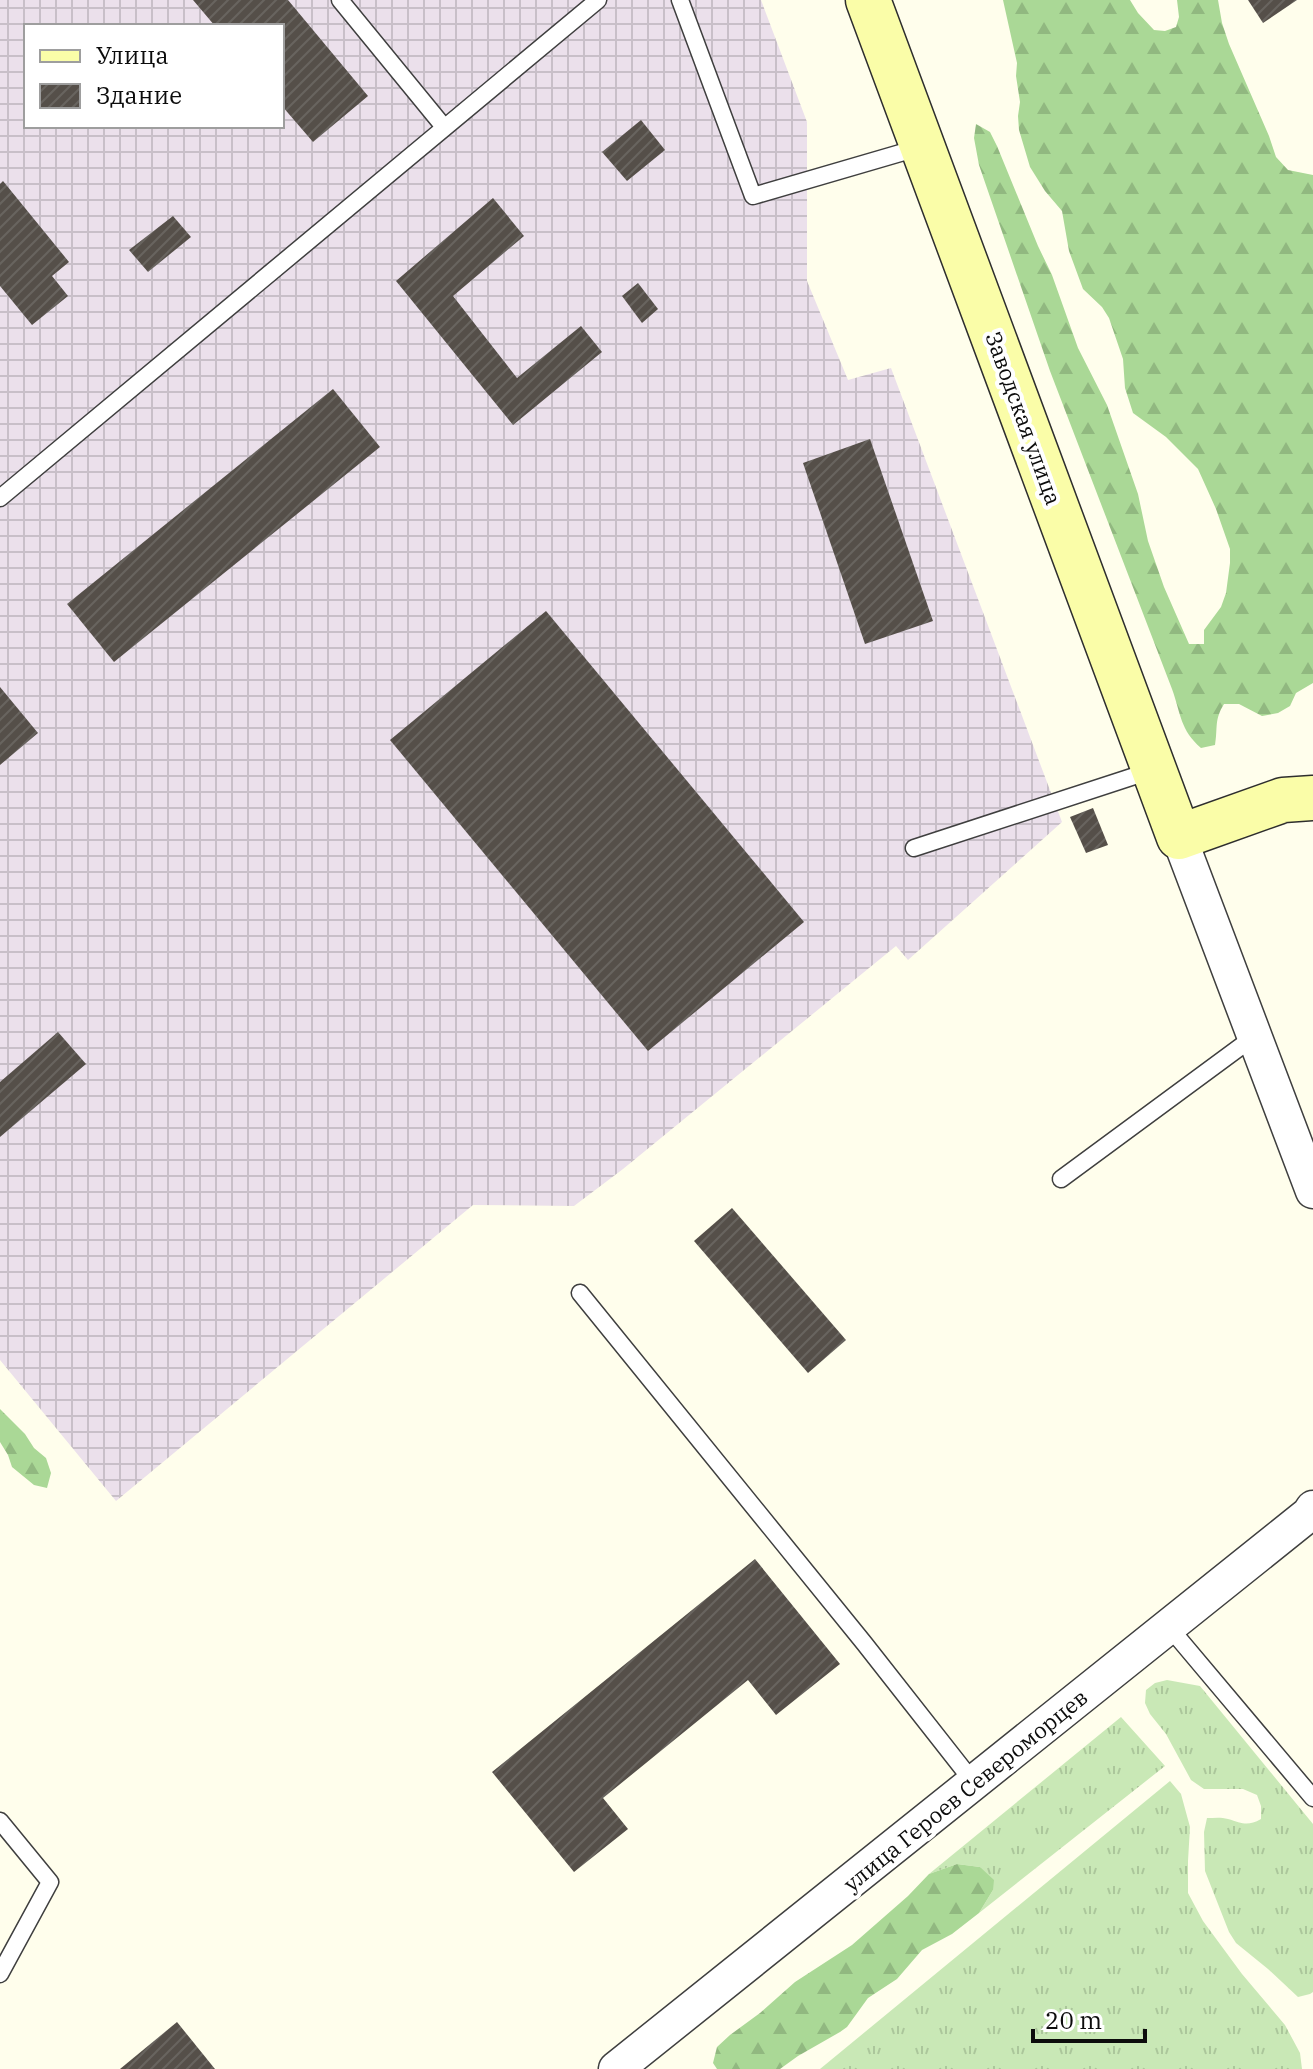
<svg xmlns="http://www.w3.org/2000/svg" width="1313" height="2069" font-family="'IBM Plex Serif',serif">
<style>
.industrial{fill:url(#industrial-grid);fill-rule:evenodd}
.grass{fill:url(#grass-tufts)}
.forest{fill:url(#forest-firs)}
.building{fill:url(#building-hatch)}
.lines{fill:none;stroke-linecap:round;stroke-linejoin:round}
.lane-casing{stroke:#3f3f3f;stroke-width:19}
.street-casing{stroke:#3f3f3f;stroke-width:37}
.secondary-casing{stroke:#2e2e2e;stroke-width:47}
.lane{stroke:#fff;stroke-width:16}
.street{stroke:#fff;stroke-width:34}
.secondary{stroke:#fafda8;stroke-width:44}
.labels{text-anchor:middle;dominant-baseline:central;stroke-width:8;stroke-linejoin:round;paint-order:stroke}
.street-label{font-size:22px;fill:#0c0c0c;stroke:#fff}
</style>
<defs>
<pattern id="industrial-grid" width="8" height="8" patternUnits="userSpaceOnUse" patternTransform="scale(2)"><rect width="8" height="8" fill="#ebe0eb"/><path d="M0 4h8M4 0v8" fill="none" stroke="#c8bfc8"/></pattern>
<pattern id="grass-tufts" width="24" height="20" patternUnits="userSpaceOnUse" patternTransform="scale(2)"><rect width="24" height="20" fill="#c9e8b6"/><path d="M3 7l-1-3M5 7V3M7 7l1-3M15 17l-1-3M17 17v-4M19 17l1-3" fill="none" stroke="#abc69b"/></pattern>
<pattern id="forest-firs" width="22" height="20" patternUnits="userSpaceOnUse" patternTransform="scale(2)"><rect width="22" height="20" fill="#aad896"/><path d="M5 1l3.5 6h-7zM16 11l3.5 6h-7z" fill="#91b880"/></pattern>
<pattern id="building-hatch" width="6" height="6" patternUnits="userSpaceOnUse" patternTransform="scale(2)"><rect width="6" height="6" fill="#554f49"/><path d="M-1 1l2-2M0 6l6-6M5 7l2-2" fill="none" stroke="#68645f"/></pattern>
</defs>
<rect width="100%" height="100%" fill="#fffeec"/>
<path class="industrial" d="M 0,0 L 761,0 L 807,122 L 807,281 L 848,380 L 891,368 L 1062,822 L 908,960 L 896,946 L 623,1169 L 574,1206 L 473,1205 L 116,1501 L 0,1360 ZM 26,26 L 282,26 L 282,126 L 26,126 Z"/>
<g class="grass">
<path d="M 1167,1680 L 1200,1686 L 1313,1824 L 1313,1992 L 1310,1994 L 1298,1997 L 1268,1969 L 1236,1943 L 1229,1932 L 1205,1871 L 1204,1832 L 1207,1818 C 1214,1818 1221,1817 1228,1819 C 1242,1823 1247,1827 1261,1819 L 1261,1806 L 1257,1795 L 1243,1789 L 1204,1789 L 1191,1780 L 1166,1734 L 1150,1714 L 1145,1703 L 1146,1690 L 1155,1683 Z"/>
<path d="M 1121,1717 L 1165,1766 L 979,1913 L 993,1890 L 980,1867 L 957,1864 L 929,1874 Z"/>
<path d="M 1170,1781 L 1181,1794 L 1190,1827 L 1188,1861 L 1188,1893 L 1203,1921 L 1242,1974 L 1285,2025 L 1300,2053 L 1302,2069 L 820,2069 Z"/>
</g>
<g class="forest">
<path d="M 1003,0 L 1130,0 L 1138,13 L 1154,30 L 1165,31 L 1176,27 L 1179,17 L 1177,0 L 1218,0 L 1222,23 L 1229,44 L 1269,136 L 1276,157 L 1288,170 L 1313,175 L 1313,683 L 1296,693 L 1290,706 L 1278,713 L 1262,716 L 1239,704 L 1224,704 C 1214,720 1218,727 1215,745 L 1201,748 C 1180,730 1181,714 1172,689 L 1050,371 L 979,165 L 974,138 L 976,124 L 990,132 L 997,146 L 1038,246 L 1052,275 L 1078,348 L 1107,405 L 1138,494 L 1148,541 L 1164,587 L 1189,644 L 1204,644 L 1204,630 L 1221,607 L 1226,593 L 1230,563 L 1230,549 L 1216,509 L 1198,469 L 1166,437 L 1133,413 L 1125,388 L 1123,359 L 1109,318 L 1102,307 L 1083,289 L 1069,251 L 1062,211 L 1045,191 L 1030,167 L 1019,130 L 1018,116 L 1020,102 L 1016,76 L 1017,63 Z"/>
<path d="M 0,1409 L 25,1434 L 34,1448 L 46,1458 L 51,1473 L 47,1488 L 34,1485 L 12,1467 L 8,1455 L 0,1442 Z"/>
<path d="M 957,1864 L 980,1867 L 994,1880 L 993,1890 L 979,1913 L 952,1934 L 922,1950 L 897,1979 L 868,1998 L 847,2027 L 840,2032 L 798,2056 L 780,2069 L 717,2069 L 713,2063 L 717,2047 L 730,2035 L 760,2013 L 795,1982 L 852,1945 L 908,1896 L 929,1874 Z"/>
</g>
<g class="building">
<path d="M 193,0 L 288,0 L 368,96 L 313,142 L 282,106 L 282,26 L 215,26 Z"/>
<path d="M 1248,0 L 1297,0 L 1263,23 Z"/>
<path d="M 641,120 L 665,150 L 627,181 L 602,152 Z"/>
<path d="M 3,181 L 69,262 L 52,276 L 68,296 L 32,325 L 0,286 L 0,184 Z"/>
<path d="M 493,198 L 524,236 L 453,296 L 517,378 L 581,326 L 602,352 L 513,425 L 396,281 Z"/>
<path d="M 173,216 L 191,237 L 148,272 L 129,250 Z"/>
<path d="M 638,283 L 658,309 L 642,323 L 622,296 Z"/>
<path d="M 333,389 L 380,447 L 114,662 L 67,604 Z"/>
<path d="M 870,439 L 933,621 L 865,644 L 803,463 Z"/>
<path d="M 546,611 L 804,922 L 648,1051 L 390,740 Z"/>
<path d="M 0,687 L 38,733 L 0,765 Z"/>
<path d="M 1093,808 L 1108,845 L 1086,853 L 1070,817 Z"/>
<path d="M 58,1032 L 86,1064 L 0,1137 L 0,1082 Z"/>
<path d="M 732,1208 L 846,1340 L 808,1373 L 694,1241 Z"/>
<path d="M 755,1559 L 840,1664 L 776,1715 L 748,1680 L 603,1798 L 628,1829 L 574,1872 L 492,1772 Z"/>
<path d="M 177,2022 L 215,2069 L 120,2069 Z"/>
</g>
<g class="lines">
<g class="lane-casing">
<g id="lane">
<path d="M 340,0 L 444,127"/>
<path d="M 680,0 L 753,196 L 921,147"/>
<path d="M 0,498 L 598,0"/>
<path d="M 914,848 L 1153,770"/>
<path d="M 1061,1179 L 1255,1036"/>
<path d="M 580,1293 L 864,1643 L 974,1783"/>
<path d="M 1169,1627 L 1313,1798"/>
<path d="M 0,1821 L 50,1882 L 0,1974"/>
</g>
</g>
<g class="street-casing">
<g id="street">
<path d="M 1179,837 L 1313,1191"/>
<path d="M 616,2069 L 1309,1514 L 1313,1508"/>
</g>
</g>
<g class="secondary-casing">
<path id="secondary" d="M 868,0 L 1179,837 L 1283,800 L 1313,798"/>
</g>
<use href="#lane" class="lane"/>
<use href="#street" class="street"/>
<use href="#secondary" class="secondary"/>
</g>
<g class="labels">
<g class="street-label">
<text transform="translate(1024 418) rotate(70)">Заводская улица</text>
<text transform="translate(965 1790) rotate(-39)">улица Героев Североморцев</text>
</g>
</g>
<rect x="24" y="24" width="260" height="104" fill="#ffffff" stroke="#9e9e9e" stroke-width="2"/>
<rect x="40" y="50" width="40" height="12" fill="#fafda8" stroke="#9e9e9e" stroke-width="2"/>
<text x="96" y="64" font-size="24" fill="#0c0c0c">Улица</text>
<rect x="40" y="84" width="40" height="24" fill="url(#building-hatch)" stroke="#9e9e9e" stroke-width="2"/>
<text x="96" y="104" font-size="24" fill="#0c0c0c">Здание</text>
<path d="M1033 2029v12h112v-12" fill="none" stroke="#0c0c0c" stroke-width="4"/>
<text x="1045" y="2029" font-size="24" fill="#0c0c0c" stroke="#ffffff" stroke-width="6" paint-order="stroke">20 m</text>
</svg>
